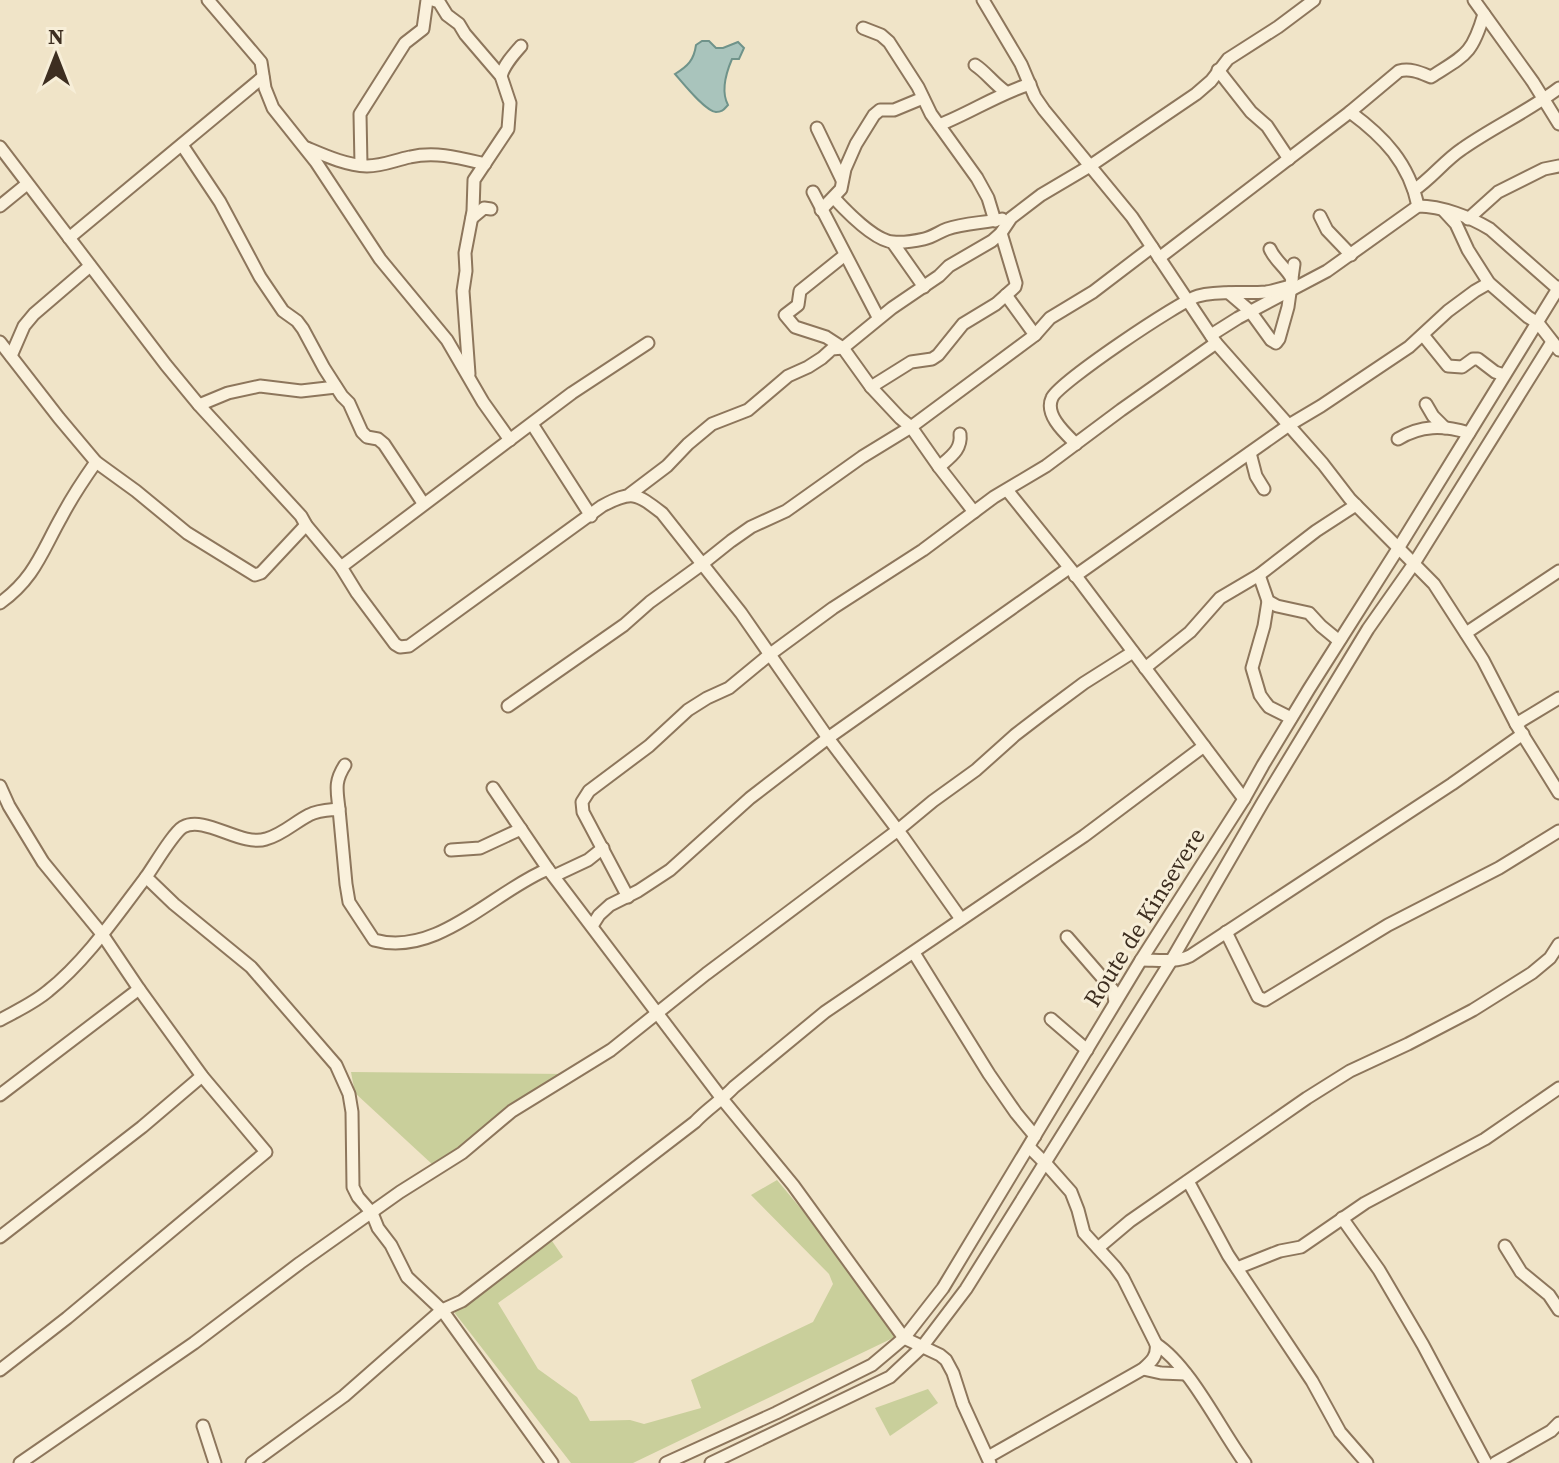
<svg xmlns="http://www.w3.org/2000/svg" width="1559" height="1463" font-family="'Source Serif 4',serif">
<style>
.green{fill:#c9cf9b}
.water{fill:#a9c4bc;stroke:#6f938a;stroke-width:2}
.lines{fill:none;stroke-linecap:round;stroke-linejoin:round}
.minor-casing{stroke:#8d765c;stroke-width:15}
.minor{stroke:#faf1dc;stroke-width:11}
.labels{text-anchor:middle;dominant-baseline:central;stroke-width:6;stroke-linejoin:round;paint-order:stroke}
.street-label{font-size:24px;fill:#3d2e20;stroke:#f7eed8}
</style>
<rect width="100%" height="100%" fill="#f0e4c8"/>
<g class="green">
<path d="M 351,1072 L 572,1074 L 433,1165 L 355,1093 Z"/>
<path d="M 777,1180 L 812,1222 L 895,1337 L 633,1463 L 571,1463 L 454,1312 L 552,1241 L 563,1257 L 498,1303 L 538,1369 L 577,1397 L 590,1421 L 630,1420 L 644,1424 L 701,1408 L 691,1380 L 813,1322 L 833,1284 L 829,1274 L 751,1195 Z"/>
<path d="M 928,1389 L 938,1403 L 890,1436 L 875,1408 Z"/>
</g>
<path class="water" d="M 702,41 L 709,41 L 716,48 L 723,48 L 738,42 L 744,48 L 739,59 L 732,59 C 726,73 721,92 728,105 C 724,109 723,112 716,112 C 705,111 683,83 675,74 C 688,66 694,60 696,45 Z"/>
<g class="lines">
<g class="minor-casing">
<g id="minor">
<path d="M 208,0 L 261,62 L 265,88 L 273,108 L 316,162 L 380,259 L 447,340 L 483,402 L 510,440"/>
<path d="M 433,0 L 439,2 L 447,15 L 459,24 L 465,34 L 501,76 L 510,103 L 508,129 L 474,180 L 473,211 L 465,253 L 466,271 L 463,291 L 469,374"/>
<path d="M 983,0 L 1021,64 L 1035,97 L 1044,110 L 1132,217 L 1216,343 L 1323,464 L 1350,499 L 1434,584 L 1483,660 L 1516,724 L 1559,793"/>
<path d="M 1474,0 L 1533,82 L 1559,124"/>
<path d="M 863,28 L 881,35 L 889,42 L 918,87 L 931,114 L 977,178 L 988,198 L 995,221"/>
<path d="M 975,65 C 986,72 994,84 1006,92"/>
<path d="M 1218,70 L 1251,112 L 1267,126 L 1289,159"/>
<path d="M 501,76 C 504,65 513,55 521,46"/>
<path d="M 1350,112 C 1384,137 1409,163 1418,206"/>
<path d="M 939,125 C 970,113 998,94 1030,84"/>
<path d="M 817,128 L 842,180"/>
<path d="M 182,145 L 220,202 L 260,277 L 283,311 L 297,321 L 303,329 L 324,368 L 342,396 L 349,403 L 362,432 L 367,437 L 378,439 L 384,444 L 423,503"/>
<path d="M 0,147 L 166,365 L 199,405 L 301,516 L 306,525 L 341,567 L 357,593 L 395,644 L 400,647 L 409,646 L 602,506 C 632,490 636,493 662,513 L 741,613 L 828,738 L 903,837 L 961,919"/>
<path d="M 307,148 C 326,156 346,165 367,166 C 383,166 395,160 410,157 C 436,151 460,158 485,164"/>
<path d="M 361,165 L 360,114 L 405,43 L 423,29 L 427,0"/>
<path d="M 1414,190 C 1432,178 1444,161 1462,149 C 1493,127 1529,111 1559,88"/>
<path d="M 813,192 L 878,317"/>
<path d="M 834,198 C 846,211 875,241 893,242 C 902,243 915,241 924,239 C 933,237 939,232 947,229 C 963,223 985,223 1002,219"/>
<path d="M 0,206 L 27,184"/>
<path d="M 821,210 L 841,189 L 845,169 L 856,144 L 874,115 L 880,110 L 894,110 L 923,98"/>
<path d="M 1444,211 L 1456,224 L 1468,250 L 1489,283 L 1528,317 L 1538,323 L 1559,350"/>
<path d="M 1320,216 L 1327,230 L 1351,255"/>
<path d="M 472,218 L 484,208 L 491,209"/>
<path d="M 1468,219 L 1498,192 L 1544,169 L 1559,166"/>
<path d="M 69,238 L 263,77"/>
<path d="M 893,243 L 924,287"/>
<path d="M 1270,249 C 1275,261 1286,267 1292,279"/>
<path d="M 845,255 L 800,291 L 798,305 L 785,315 L 795,327 L 826,337 L 843,348 L 871,387 L 900,418 L 911,427 L 939,467 L 974,512"/>
<path d="M 1159,258 L 1350,112 L 1399,71 C 1411,68 1421,73 1431,77 C 1465,55 1472,55 1484,14"/>
<path d="M 1229,293 L 1250,311 L 1271,340 L 1276,343 L 1279,339 L 1288,307 L 1294,264"/>
<path d="M 1035,335 L 1050,318 L 1093,292 L 1152,247"/>
<path d="M 1211,335 L 1238,318 L 1327,271 L 1418,206 C 1442,206 1470,217 1490,229 L 1558,289"/>
<path d="M 1423,335 L 1448,366 L 1462,367 L 1473,359 L 1478,359 L 1495,372 L 1504,375"/>
<path d="M 0,342 L 59,418 L 96,462 L 136,491 L 187,533 L 255,575 L 261,573 L 306,525"/>
<path d="M 11,356 L 24,326 L 34,314 L 90,266"/>
<path d="M 871,387 L 911,362 L 932,359 L 938,355 L 963,324 L 996,304 L 1015,287 L 1016,283 L 1001,233"/>
<path d="M 1426,404 L 1433,416 L 1445,428"/>
<path d="M 199,405 L 228,393 L 260,386 L 301,391 L 336,387"/>
<path d="M 532,424 L 591,516"/>
<path d="M 1398,439 C 1421,425 1443,425 1469,433"/>
<path d="M 1076,444 C 1066,434 1044,415 1052,398 C 1058,383 1180,301 1198,296 C 1220,290 1244,294 1266,292 C 1274,291 1282,288 1290,286"/>
<path d="M 1250,453 L 1256,476 L 1264,489"/>
<path d="M 939,467 C 950,457 962,450 960,434"/>
<path d="M 1007,490 L 1073,572 L 1244,799"/>
<path d="M 630,494 L 667,466 L 688,444 L 712,424 L 748,410 L 788,376 L 808,367 L 822,358 L 832,349 L 843,348 L 892,308 L 939,276 L 949,266 L 992,241 L 1001,233 L 1011,218 L 1041,195 L 1090,166 L 1196,94 L 1211,81 L 1228,59 L 1278,27 L 1314,0"/>
<path d="M 341,567 L 572,393 L 648,343"/>
<path d="M 1259,575 L 1268,601 L 1277,606 L 1309,613 L 1321,626 L 1338,640 L 1341,638"/>
<path d="M 1075,576 L 1289,425 L 1321,406 L 1409,347 L 1448,311 L 1475,291 L 1489,283"/>
<path d="M 1268,601 L 1264,626 L 1252,668 L 1260,695 L 1265,702 L 1269,707 L 1291,718"/>
<path d="M 0,603 C 35,578 42,551 62,516 C 72,497 84,479 96,462"/>
<path d="M 1466,633 L 1559,571"/>
<path d="M 1145,668 L 1190,632 L 1220,598 L 1259,575 L 1316,531 L 1356,505"/>
<path d="M 508,706 L 624,625 L 650,602 L 701,565 L 731,541 L 751,527 L 786,511 L 862,457 L 911,427 L 1035,335 L 1006,295"/>
<path d="M 1516,724 L 1559,698"/>
<path d="M 0,786 L 9,806 L 43,862 L 102,934 L 139,989 L 202,1076 L 266,1152 L 67,1318 L 0,1370"/>
<path d="M 493,788 L 548,869 L 723,1100 L 793,1185 L 904,1338 L 940,1355 L 946,1360 L 953,1373 L 963,1404 L 990,1463"/>
<path d="M 339,809 C 337,790 334,782 345,765"/>
<path d="M 451,850 L 480,848 L 521,829"/>
<path d="M 548,869 C 494,891 437,958 374,940 L 349,902 L 346,884 L 339,809 C 329,810 318,810 309,815 C 295,822 282,835 266,839 C 241,847 205,815 183,827 C 173,833 154,866 146,877 L 174,904 L 251,967 L 336,1065 L 349,1094 L 352,1112 L 353,1187 L 358,1197 L 372,1213 L 378,1228 L 391,1245 L 407,1277 L 442,1310 L 552,1463"/>
<path d="M 554,876 L 588,860 L 603,848"/>
<path d="M 628,897 L 583,812 L 582,802 L 589,791 L 649,746 L 688,710 L 707,698 L 729,688 L 769,655 L 833,608 L 923,550 L 994,497 L 1046,466 L 1121,410 L 1216,343"/>
<path d="M 592,926 L 599,915 L 610,905 L 638,891 L 670,870 L 750,798 L 828,738 L 1069,568"/>
<path d="M 1226,932 L 1258,997 L 1265,1000 L 1388,925 L 1499,868 L 1559,831"/>
<path d="M 1067,937 L 1113,990 L 1115,1002"/>
<path d="M 914,953 L 989,1074 L 1016,1113 L 1035,1136"/>
<path d="M 1141,960 C 1158,960 1175,963 1190,956 L 1452,784 L 1523,734"/>
<path d="M 1051,1019 L 1087,1050"/>
<path d="M 0,1020 C 16,1011 34,1003 48,991 C 86,961 117,915 146,877"/>
<path d="M 0,1095 L 139,989"/>
<path d="M 1188,1181 L 1228,1255 L 1312,1381 L 1340,1432 L 1367,1463"/>
<path d="M 1342,1218 L 1379,1270 L 1423,1345 L 1486,1463"/>
<path d="M 0,1237 L 142,1127 L 202,1076"/>
<path d="M 1505,1246 L 1521,1272 L 1549,1295 L 1559,1310"/>
<path d="M 1098,1248 L 1130,1221 L 1307,1098 L 1350,1071 L 1408,1044 L 1473,1010 L 1532,973 L 1550,958 L 1559,944"/>
<path d="M 1237,1268 L 1280,1251 L 1301,1247 L 1365,1203 L 1485,1139 L 1559,1088"/>
<path d="M 1156,1344 C 1190,1366 1220,1429 1245,1463"/>
<path d="M 1143,1369 L 1161,1373 L 1186,1374"/>
<path d="M 203,1426 L 215,1463"/>
<path d="M 988,1457 L 1143,1369 C 1151,1362 1158,1356 1156,1344 L 1123,1278 L 1115,1267 L 1084,1233 L 1078,1210 L 1071,1192 L 1048,1166 L 1029,1147"/>
<path d="M 20,1463 L 194,1343 L 300,1263 L 400,1192 L 462,1153 L 512,1111 L 611,1050 L 706,974 L 898,830 L 933,801 L 976,770 L 1015,735 L 1045,712 L 1084,683 L 1133,652"/>
<path d="M 252,1463 L 344,1396 L 442,1310 L 462,1301 L 695,1122 C 707,1109 722,1100 734,1087 L 825,1012 L 1084,836 L 1204,746"/>
<path d="M 666,1463 L 776,1413 L 872,1365 L 904,1338 L 943,1288 L 1141,960 L 1244,799 L 1263,765 L 1309,689 L 1399,547 L 1559,287"/>
<path d="M 711,1463 L 890,1377 L 922,1347 L 966,1289 L 1171,961 L 1263,802 L 1368,629 L 1413,565 L 1552,342"/>
<path d="M 1495,1463 L 1551,1431 L 1559,1423"/>
</g>
</g>
<use href="#minor" class="minor"/>
</g>
<g class="labels">
<g class="street-label">
<text transform="translate(1144 917) rotate(-58)">Route de Kinsevere</text>
</g>
</g>
<g transform="translate(56 56)" stroke="#f7eed8" stroke-width="6" paint-order="stroke">
<path d="M0-6L14 30L0 20L-14 30Z" fill="#3d2e20"/>
<text y="-12" font-size="22" font-weight="bold" text-anchor="middle" fill="#3d2e20">N</text>
</g>
</svg>
